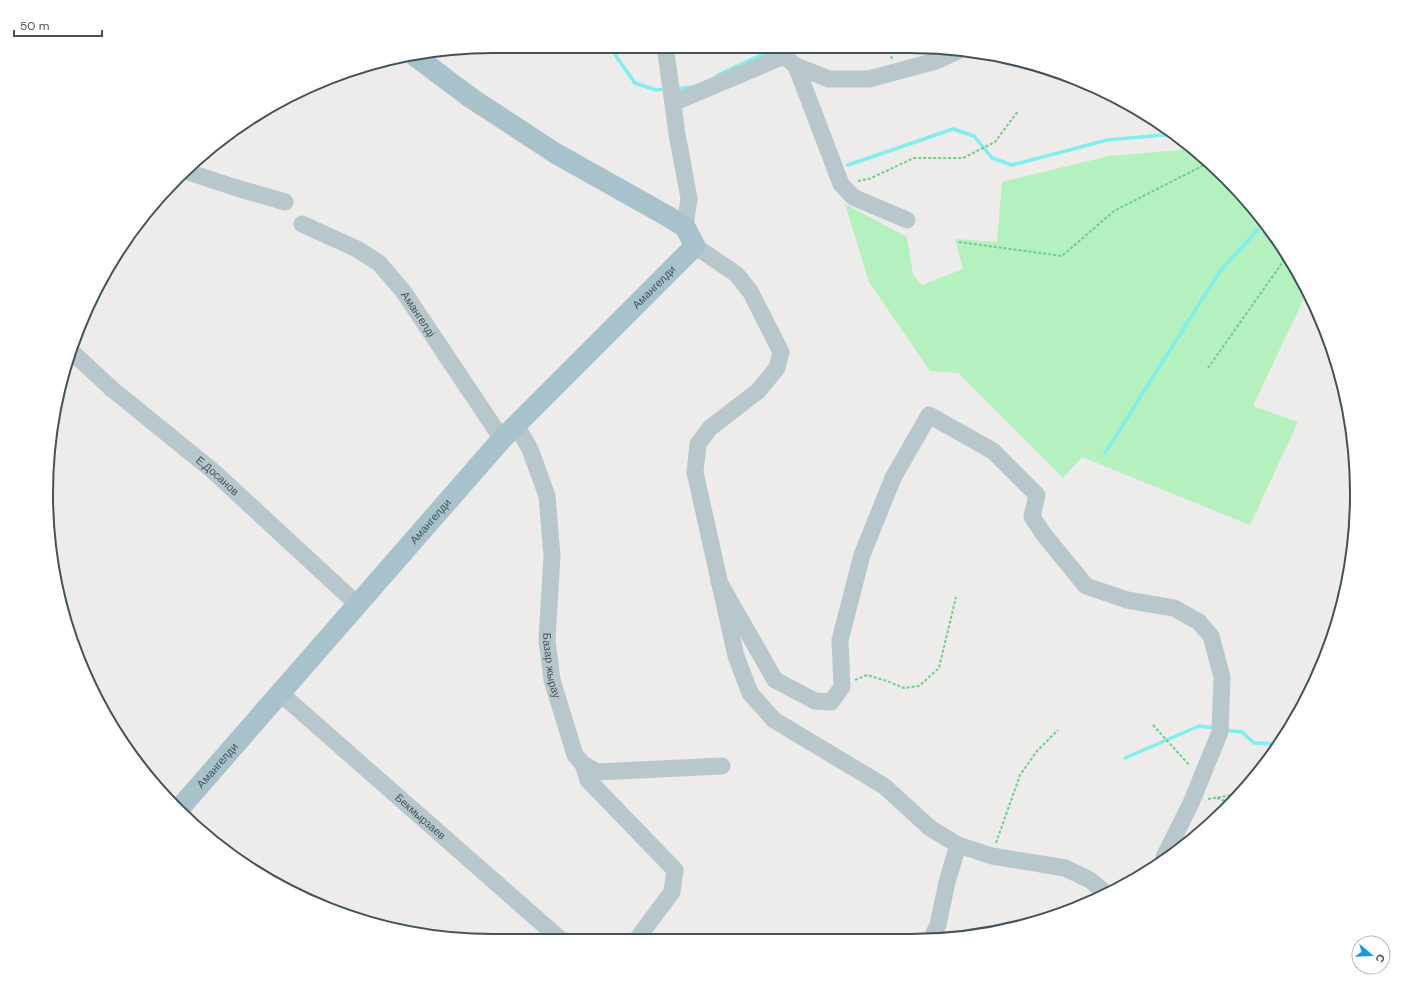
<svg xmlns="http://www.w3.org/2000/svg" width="1403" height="987" font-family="'DM Sans',sans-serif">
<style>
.green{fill:#b5f0bf}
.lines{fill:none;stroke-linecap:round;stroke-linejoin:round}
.stream{stroke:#7fefee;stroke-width:3.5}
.path{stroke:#6ccf88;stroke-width:2;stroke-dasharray:3 2;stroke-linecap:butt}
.minor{stroke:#b8c7cc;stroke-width:17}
.major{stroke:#a8c2cc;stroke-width:21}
.labels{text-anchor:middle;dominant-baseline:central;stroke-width:3;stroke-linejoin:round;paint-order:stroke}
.street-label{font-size:11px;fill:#435359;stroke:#fff}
.rim{fill:none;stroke:#435359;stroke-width:2}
</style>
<rect width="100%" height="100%" fill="#eeebeb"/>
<path class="green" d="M 1193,149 L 1246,198 L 1297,270 L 1307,292 L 1253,406 L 1298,422 L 1250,525 L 1082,457 L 1063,478 L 958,373 L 930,371 L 869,282 L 845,204 L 907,237 L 913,275 L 922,285 L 963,269 L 955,239 L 997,242 L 1002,182 L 1109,156 Z"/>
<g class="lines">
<g class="stream">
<path d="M 609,46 L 635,83 L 656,90 L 667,89"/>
<path d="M 718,75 L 770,51"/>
<path d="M 675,89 L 692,87"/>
<path d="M 848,165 L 953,129 L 974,136 L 992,158 L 1012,165 L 1107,140 L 1175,134"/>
<path d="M 1105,453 L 1220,271 L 1264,223"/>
<path d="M 1224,730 L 1242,732 L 1254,743 L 1278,744"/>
<path d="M 1125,758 L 1199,726 L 1216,728"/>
</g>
<g class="path">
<path d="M 890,46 L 892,60"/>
<path d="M 858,181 L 869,179 L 914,158 L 963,158 L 995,142 L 1018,111"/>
<path d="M 959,242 L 1062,256 L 1114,211 L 1208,163"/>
<path d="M 1208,368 L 1287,256"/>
<path d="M 855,680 L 867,675 L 887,681 L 904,688 L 919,686 L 939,668 L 956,597"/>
<path d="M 1153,725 L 1190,766"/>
<path d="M 1217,798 L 1230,803"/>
<path d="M 1208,799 L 1239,794"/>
<path d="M 996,843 L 1020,775 L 1037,751 L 1058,730"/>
</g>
<g class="minor">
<path d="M 667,46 L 666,52 L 677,134 L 689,198 L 685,227"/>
<path d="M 796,66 L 829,79 L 869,79 L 936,61 L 958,51"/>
<path d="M 673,103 L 784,56 L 796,66 L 841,184 L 853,197 L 907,220"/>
<path d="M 188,172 L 237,188 L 285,202"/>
<path id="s1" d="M 302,224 L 357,249 L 379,263 L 403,291 L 502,439"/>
<path d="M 695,246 L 736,274 L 750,291 L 781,352 L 777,368 L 758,391 L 710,428 L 698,444 L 695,472 L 736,656 L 750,693 L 774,720 L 884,786 L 930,828 L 958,845 L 992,856 L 1065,868 L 1090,880 L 1108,895"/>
<path id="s2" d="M 72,352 L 112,389 L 213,471 L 358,605"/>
<path id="s3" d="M 516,425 L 530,449 L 547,496 L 552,556 L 547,640 L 552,680 L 575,755 L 583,764 L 597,772 L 722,766"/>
<path d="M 719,582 L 775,680 L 815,701 L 831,702 L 842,687 L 840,640 L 862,555 L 893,478 L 929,415 L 993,451 L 1037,495 L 1032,517 L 1045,536 L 1086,586 L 1127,600 L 1174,608 L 1199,622 L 1211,636 L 1222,677 L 1220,732 L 1191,803 L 1164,857"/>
<path id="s4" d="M 280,693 L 560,939"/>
<path d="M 583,764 L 588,780 L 675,870 L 672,892 L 637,939"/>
<path d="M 932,937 L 938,925 L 947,882 L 958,845"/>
</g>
<path class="major" id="s5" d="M 179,809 L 502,439 L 695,246 L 685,227 L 669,217 L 555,153 L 471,98 L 415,56"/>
</g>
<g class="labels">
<g class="street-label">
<text stroke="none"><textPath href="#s5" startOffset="706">Амангелди</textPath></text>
<text stroke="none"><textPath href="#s1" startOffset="151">Амангелді</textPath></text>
<text stroke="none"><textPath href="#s2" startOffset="191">Е.Досанов</textPath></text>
<text stroke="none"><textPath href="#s5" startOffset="382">Амангелди</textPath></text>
<text stroke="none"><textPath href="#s3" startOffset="248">Базар жырау</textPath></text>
<text stroke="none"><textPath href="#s5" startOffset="58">Амангелди</textPath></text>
<text stroke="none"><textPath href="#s4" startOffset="187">Бекмырзаев</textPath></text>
</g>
</g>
<path d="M0 0H1403V987H0ZM493 53H910A440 440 0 0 1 1350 493V494A440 440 0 0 1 910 934H493A440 440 0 0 1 53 494V493A440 440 0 0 1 493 53Z" fill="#fff" fill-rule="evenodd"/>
<path class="rim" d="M493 53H910A440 440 0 0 1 1350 493V494A440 440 0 0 1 910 934H493A440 440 0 0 1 53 494V493A440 440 0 0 1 493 53Z"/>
<g transform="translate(1371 955) rotate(109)"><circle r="19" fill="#ffffff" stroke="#b4babd"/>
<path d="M0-3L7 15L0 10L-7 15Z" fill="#109be3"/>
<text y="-6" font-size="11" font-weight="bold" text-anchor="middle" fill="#435359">С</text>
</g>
<path d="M14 30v6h88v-6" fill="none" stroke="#435359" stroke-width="2"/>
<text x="20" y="30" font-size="12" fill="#435359" stroke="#ffffff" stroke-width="3" paint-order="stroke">50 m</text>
</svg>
